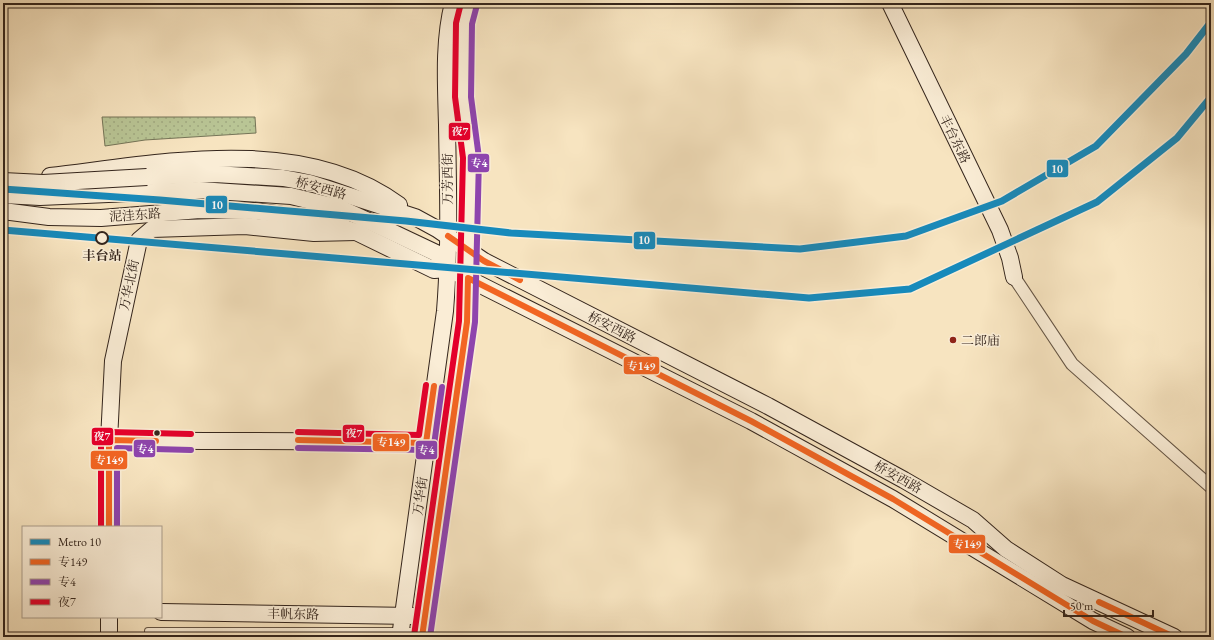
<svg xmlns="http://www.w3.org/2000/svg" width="1214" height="640" font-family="'EB Garamond','Noto Serif SC',serif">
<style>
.park{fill:url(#park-dots);stroke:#767558}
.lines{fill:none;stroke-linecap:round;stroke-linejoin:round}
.lane-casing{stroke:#655545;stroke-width:8}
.street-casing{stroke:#655545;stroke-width:14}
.secondary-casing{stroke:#34251c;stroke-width:18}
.lane{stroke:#faedd6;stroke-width:6}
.street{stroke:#faedd6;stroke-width:12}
.secondary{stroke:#faedd6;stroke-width:16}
.secondary-bridge-casing{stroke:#34251c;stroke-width:18;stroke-linecap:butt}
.secondary-bridge{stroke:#faedd6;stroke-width:16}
.bus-1-casing{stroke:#faedd6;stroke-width:9}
.bus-2-casing{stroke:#faedd6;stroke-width:9}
.bus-3-casing{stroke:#faedd6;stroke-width:9}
.bus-1{stroke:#f26522;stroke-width:6}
.bus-2{stroke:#8e44ad;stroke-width:6}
.bus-3{stroke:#e4002b;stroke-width:6}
.metro-1-casing{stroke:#faedd6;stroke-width:10}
.metro-1{stroke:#178abb;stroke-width:7}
.stop-dot{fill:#faedd6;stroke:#34251c;stroke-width:2}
.poi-dot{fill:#8f2418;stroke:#faedd6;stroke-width:1.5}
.bus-dot{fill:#34251c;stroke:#faedd6;stroke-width:1.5}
.labels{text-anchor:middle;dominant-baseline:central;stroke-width:3;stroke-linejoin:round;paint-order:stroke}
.street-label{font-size:13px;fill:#34251c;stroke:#faedd6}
.stop-label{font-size:13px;font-weight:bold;fill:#34251c;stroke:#faedd6}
.poi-label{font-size:13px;fill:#34251c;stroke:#faedd6;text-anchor:start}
.line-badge{stroke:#faedd6;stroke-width:1.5}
.badge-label{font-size:11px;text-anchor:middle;font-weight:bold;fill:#fff}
</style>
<defs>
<pattern id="park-dots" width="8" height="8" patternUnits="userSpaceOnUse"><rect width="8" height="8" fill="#b9c595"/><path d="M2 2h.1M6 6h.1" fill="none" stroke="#a0a980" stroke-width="1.8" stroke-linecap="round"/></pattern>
</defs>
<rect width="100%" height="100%" fill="#f7e4c0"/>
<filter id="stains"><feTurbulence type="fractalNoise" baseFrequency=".005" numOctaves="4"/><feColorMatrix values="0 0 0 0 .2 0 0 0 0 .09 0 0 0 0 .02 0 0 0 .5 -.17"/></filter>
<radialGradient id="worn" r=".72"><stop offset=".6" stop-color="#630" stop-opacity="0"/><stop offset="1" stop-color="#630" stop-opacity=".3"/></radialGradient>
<path class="park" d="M 102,117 L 255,117 L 256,133 L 145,140 L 105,146 Z"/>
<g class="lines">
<g class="lane-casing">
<path id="lane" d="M 148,631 L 423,631"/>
</g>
<g class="street-casing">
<path id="street" d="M 1014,277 L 1072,364 L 1211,487"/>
</g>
<g class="secondary-casing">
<g id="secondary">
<path d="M 890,3 L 1000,230 L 1010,258 L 1014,277"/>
<path d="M 50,176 C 161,163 302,133 399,205"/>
<path d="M 147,177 L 214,174 L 283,178 L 310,183 L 415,217 L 437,229 L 484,261 L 768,406 L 904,480 L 973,520 L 1006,549 L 1062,585 L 1174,637"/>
<path d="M 3,195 L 40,197 L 199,190 L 291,196 L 340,208 L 379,226 L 436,253 L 449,269 L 751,421 L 893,499 L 1093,621 L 1127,637"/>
<path d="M 3,211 L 49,217 L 101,218 L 200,210 L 254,211 L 325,221 L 356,232 L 434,270 L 449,269"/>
<path d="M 109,440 C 215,442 320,440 426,443"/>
<path d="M 109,527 L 109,440 L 113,361 L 139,240 L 152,229 L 245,226 L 314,233 L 356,232"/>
<path d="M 161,612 L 413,616"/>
<path d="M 109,637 L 109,617"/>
<path d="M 400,637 L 445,311 C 450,249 448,187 447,125 C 446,85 443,42 453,3"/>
<path d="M 422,637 L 467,322 L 468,231 L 471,158 L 463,97 L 464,23 L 469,3"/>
</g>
</g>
<use href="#lane" class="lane"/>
<use href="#street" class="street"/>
<use href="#secondary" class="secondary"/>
<g class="secondary-bridge-casing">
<path id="secondary-bridge" d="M 3,181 L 43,183 L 147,177"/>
</g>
<use href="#secondary-bridge" class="secondary-bridge"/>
<g class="bus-1-casing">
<g id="bus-1">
<path d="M 448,236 L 484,261 L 520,280"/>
<path d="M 298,440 L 426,443 L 434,386"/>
<path d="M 109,527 L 109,440 L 156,441"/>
<path d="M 1099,602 L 1174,637"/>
<path d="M 422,637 L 467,322 L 468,278 L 751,421 L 893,499 L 1093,621 L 1127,637"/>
</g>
</g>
<g class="bus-2-casing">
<g id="bus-2">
<path d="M 298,448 L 429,450 L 434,445 L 442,387"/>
<path d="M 117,527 L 117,448 L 191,450"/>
<path d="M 430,637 L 475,322 L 479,158 L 471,97 L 472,24 L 477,5"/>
</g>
</g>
<g class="bus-3-casing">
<g id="bus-3">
<path d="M 298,432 L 419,435 L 426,385"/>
<path d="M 101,527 L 101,440 L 103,434 L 109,432 L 191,434"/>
<path d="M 414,636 L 459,321 L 463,158 L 455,97 L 456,23 L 461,3"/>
</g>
</g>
<use href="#bus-1" class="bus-1"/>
<use href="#bus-2" class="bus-2"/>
<use href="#bus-3" class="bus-3"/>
<g class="metro-1-casing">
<g id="metro-1">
<path d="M 3,189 L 160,200 L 406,221 L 511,233 L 800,249 L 906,236 L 1002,201 L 1096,146 L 1186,54 L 1211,22"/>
<path d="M 3,230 L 809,298 L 910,289 L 1097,202 L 1177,138 L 1211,97"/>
</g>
</g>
<use href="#metro-1" class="metro-1"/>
</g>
<circle class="stop-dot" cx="102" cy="238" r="6"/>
<circle class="poi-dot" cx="953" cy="340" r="4"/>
<circle class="bus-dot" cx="157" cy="433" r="3.5"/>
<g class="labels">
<g class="street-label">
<text transform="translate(955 139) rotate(64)">丰台东路</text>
<text transform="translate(447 179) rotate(-90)">万芳西街</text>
<text transform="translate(321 188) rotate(15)">桥安西路</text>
<text transform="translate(135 215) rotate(-4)">泥洼东路</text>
<text transform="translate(129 285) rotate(-78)">万华北街</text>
<text transform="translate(612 327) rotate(27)">桥安西路</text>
<text transform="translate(898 477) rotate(29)">桥安西路</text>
<text transform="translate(420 496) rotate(-82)">万华街</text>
<text transform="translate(293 614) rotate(1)">丰帆东路</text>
</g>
<g class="stop-label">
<text x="102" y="255">丰台站</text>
</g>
<g class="poi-label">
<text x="961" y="340">二郎庙</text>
</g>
</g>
<g class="line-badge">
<rect x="448" y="122" width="23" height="19" rx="4" fill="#e4002b"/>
<rect x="467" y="153" width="23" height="20" rx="4" fill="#8e44ad"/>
<rect x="1046" y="159" width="23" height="19" rx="4" fill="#178abb"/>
<rect x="205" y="195" width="23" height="19" rx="4" fill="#178abb"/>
<rect x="633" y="231" width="23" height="19" rx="4" fill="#178abb"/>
<rect x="623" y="356" width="37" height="19" rx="4" fill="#f26522"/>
<rect x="342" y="424" width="23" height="19" rx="4" fill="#e4002b"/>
<rect x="91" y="427" width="23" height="19" rx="4" fill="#e4002b"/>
<rect x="372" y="433" width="38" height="19" rx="4" fill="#f26522"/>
<rect x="133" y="439" width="23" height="19" rx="4" fill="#8e44ad"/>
<rect x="415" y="440" width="23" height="20" rx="4" fill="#8e44ad"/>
<rect x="90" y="450" width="38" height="20" rx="4" fill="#f26522"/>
<rect x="948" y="534" width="38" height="20" rx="4" fill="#f26522"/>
</g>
<g class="badge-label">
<text x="460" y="135">夜7</text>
<text x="479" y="167">专4</text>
<text x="1057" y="173">10</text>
<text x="217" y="209">10</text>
<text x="644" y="244">10</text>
<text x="641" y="370">专149</text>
<text x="354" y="437">夜7</text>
<text x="102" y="440">夜7</text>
<text x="391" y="446">专149</text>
<text x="145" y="453">专4</text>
<text x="426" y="454">专4</text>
<text x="109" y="464">专149</text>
<text x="967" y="548">专149</text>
</g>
<rect width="1214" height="640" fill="none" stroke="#f7e4c0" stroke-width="16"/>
<rect x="4" y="4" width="1206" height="632" fill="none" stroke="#34251c" stroke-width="2"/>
<rect x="8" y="8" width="1198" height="624" fill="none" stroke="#34251c"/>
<rect x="22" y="526" width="140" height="92" fill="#faedd6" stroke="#ab9d8c"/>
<rect x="30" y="539" width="20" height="6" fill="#178abb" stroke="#ab9d8c"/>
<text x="58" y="546" font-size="12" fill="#34251c">Metro 10</text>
<rect x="30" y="559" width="20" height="6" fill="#f26522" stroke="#ab9d8c"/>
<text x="58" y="566" font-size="12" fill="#34251c">专149</text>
<rect x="30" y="579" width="20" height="6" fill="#8e44ad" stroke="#ab9d8c"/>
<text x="58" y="586" font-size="12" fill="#34251c">专4</text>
<rect x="30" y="599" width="20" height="6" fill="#e4002b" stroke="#ab9d8c"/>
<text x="58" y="606" font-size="12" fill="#34251c">夜7</text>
<path d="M1064 610v6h89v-6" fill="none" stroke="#34251c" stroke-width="2"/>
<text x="1070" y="610" font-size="12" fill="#34251c" stroke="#faedd6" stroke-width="3" paint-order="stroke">50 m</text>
<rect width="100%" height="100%" filter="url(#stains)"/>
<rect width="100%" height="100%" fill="url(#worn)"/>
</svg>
